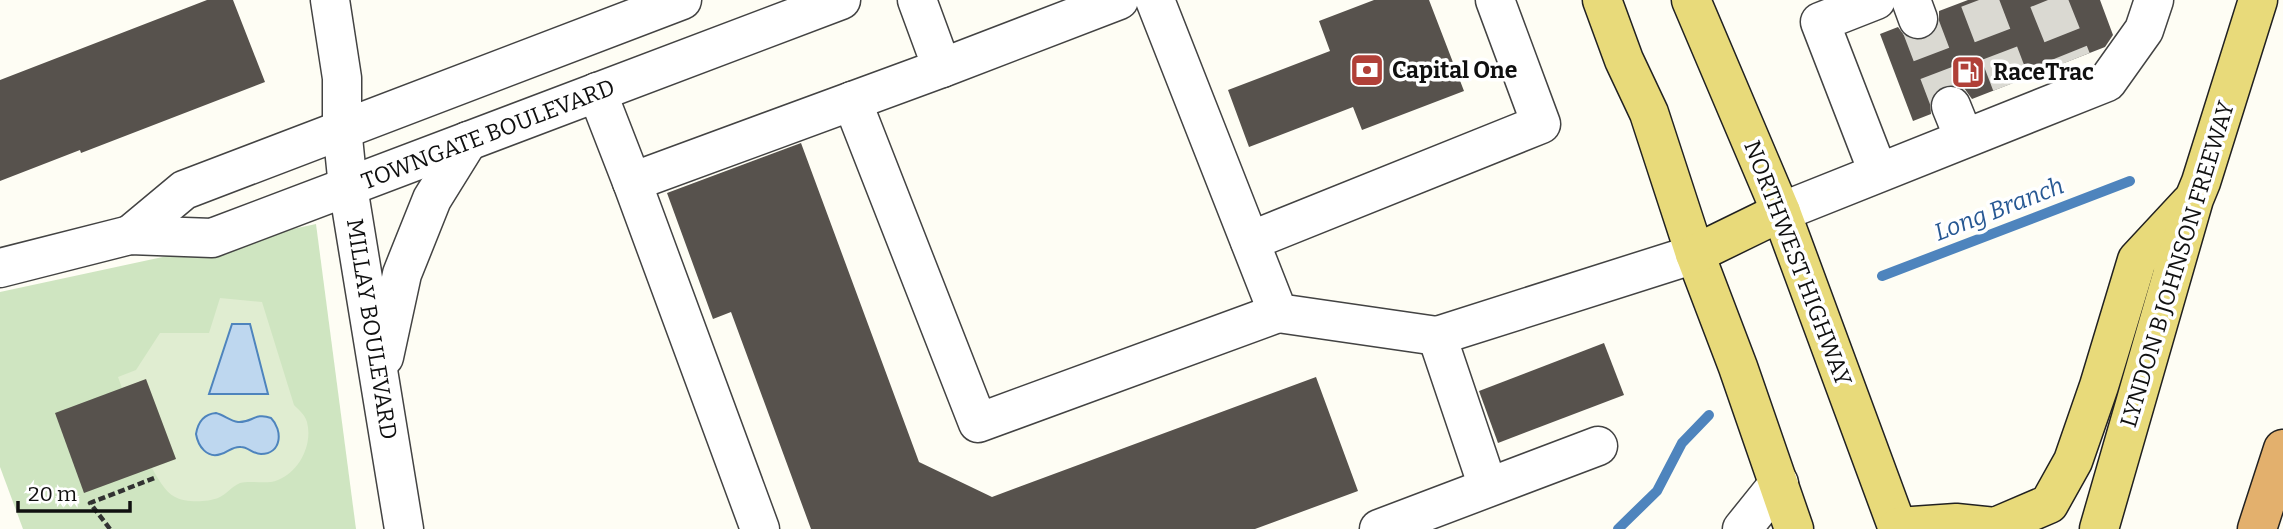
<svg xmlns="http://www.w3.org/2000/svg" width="2283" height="529" font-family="Bitter,serif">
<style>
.green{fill:#cfe5c1}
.pitch{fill:#e0edd1}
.water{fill:#bed7ef;stroke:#4e84bd;stroke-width:2}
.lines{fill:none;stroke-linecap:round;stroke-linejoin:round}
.stream{stroke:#4e84bd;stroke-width:10}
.building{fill:#57524d}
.minor-tunnel{stroke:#dad9d2;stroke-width:38;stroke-dasharray:38 19;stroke-linecap:butt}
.minor-casing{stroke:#434343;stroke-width:41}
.major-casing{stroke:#212121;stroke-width:41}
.highway-casing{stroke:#212121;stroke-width:41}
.path{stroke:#323232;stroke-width:4.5;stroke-dasharray:7 3.5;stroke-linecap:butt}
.minor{stroke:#fff;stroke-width:38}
.major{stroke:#e8da7a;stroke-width:38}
.highway{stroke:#e3b06d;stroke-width:38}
.labels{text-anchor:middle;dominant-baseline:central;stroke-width:7;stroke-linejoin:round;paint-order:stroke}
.poi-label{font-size:23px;font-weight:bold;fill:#101010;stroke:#fff;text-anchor:start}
.street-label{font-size:23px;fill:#101010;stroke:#fff}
.water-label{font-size:24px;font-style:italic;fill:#275893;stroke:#fff}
</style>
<rect width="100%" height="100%" fill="#fefdf4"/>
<path class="green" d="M 316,224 L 356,529 L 23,529 L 0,467 L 0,292 Z"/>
<path class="pitch" d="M 220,298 L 262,302 L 294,405 C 299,410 305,415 307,422 C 313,445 299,472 278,480 C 266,485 252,480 240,483 C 232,486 226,495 218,498 C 207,502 186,503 175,497 C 165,492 157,477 152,468 L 176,459 L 146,380 L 122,388 L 118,377 L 136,370 L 160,333 L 209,333 Z"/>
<g class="water">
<path d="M 232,324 L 250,324 L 268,394 L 209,394 Z"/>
<path d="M 216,413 C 224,415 230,421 238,422 C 252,423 255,412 271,418 C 283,430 282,454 261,454 C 253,454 248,447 241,447 C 232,446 229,452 221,454 C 207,459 198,446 196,434 C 198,422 204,414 216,413 Z"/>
</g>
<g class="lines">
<g class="stream">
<path d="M 1882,276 L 2130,181"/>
<path d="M 1618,529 L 1657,491 L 1682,443 L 1709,415"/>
</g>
</g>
<g class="building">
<path d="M 207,0 L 233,0 L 265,82 L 81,153 L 80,150 L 0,181 L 0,80 Z"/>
<path d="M 1374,0 L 1429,0 L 1464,91 L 1362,130 L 1353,107 L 1249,147 L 1228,90 L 1330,51 L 1319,21 Z"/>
<path d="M 1968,0 L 2100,0 L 2113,35 L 2105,47 L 1972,99 L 1964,88 L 1953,84 L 1942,86 L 1933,93 L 1930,102 L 1931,114 L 1913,121 L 1880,34 L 1898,27 L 1904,35 L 1914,40 L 1926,39 L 1935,32 L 1939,23 L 1939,11 Z"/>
<path d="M 801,143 L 919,462 L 992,497 L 1316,377 L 1358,491 L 1255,529 L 811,529 L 731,312 L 713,319 L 667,193 Z"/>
<path d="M 1604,343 L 1624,395 L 1498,443 L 1479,391 Z"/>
<path d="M 146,379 L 176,459 L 84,493 L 55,413 Z"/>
</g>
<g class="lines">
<g class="minor-tunnel">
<path d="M 1979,0 L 2011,84"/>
<path d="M 2048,0 L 2072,60"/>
<path d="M 1918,19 L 1951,106"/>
</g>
<g class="minor-casing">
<g id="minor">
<path d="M 330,0 L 342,78 L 342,128 L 348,187 L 404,529"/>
<path d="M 1155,0 L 1278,313 L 1437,336"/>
<path d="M 1876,0 L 1820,22 L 1878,172"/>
<path d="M 1911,0 L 1918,19"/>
<path d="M 942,68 L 1119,0"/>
<path d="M 597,92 L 632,182"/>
<path d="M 852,101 L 978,423 L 1278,313"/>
<path d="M 1951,106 L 1964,138"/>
<path d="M 1781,212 L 2107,82 L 2144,30 L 2154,0"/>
<path d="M 130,235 L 184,190 L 682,0"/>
<path d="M 1250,241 L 1541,124 L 1495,0"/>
<path d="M 0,268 L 130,235 L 212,238 L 841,0"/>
<path d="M 384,357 L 402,274 L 432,199 L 468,141"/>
<path d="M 1488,487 L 1437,336 L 1695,254"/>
<path d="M 760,529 L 632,182 L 942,68 L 917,0"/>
<path d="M 1379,529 L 1598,446"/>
<path d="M 1742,529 L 1779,483"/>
</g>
</g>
<g class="major-casing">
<g id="major">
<path d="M 1602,0 L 1624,60 L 1649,113 L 1695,254 L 1738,367 L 1794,529"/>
<path d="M 1691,0 L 1781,212 L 1898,529"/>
<path d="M 1695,254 L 1781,212"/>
<path d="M 1898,527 L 1956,523 L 1995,527 L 2049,504 L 2073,461 L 2099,386 L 2137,260 L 2190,203"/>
<path d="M 2099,529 L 2194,199 L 2201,182 L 2258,0"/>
</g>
</g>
<g class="highway-casing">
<path id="highway" d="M 2257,529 L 2283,449"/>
</g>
<path class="path" d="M 110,529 L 90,503 L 157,477"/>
<use href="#minor" class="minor"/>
<use href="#major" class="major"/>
<use href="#highway" class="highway"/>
</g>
<defs>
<g id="bank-square" transform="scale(1.75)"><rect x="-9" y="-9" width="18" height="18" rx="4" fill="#b04038" stroke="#fff"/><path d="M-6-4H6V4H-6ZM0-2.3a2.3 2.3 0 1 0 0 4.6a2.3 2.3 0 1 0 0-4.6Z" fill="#fff"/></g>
<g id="fuel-square" transform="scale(1.75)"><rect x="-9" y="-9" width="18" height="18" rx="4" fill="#b04038" stroke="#fff"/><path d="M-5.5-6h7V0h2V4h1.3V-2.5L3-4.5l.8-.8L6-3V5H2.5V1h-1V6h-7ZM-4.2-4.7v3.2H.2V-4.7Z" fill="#fff"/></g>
</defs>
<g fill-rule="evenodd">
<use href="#bank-square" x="1367" y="70"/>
<use href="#fuel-square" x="1968" y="72"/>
</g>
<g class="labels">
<g class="poi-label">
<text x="1392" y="70">Capital One</text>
<text x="1993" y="72">RaceTrac</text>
</g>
<g class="street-label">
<text transform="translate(488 134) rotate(-21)">TOWNGATE BOULEVARD</text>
<text transform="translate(1798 263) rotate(69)">NORTHWEST HIGHWAY</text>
<text transform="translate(2177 264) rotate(-73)">LYNDON B JOHNSON FREEWAY</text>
<text transform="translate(372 329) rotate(81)">MILLAY BOULEVARD</text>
</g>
<g class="water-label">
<text transform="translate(1999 209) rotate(-21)">Long Branch</text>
</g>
</g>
<path d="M18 501v10h112v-10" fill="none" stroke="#101010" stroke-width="3.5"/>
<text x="28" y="501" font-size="21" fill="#101010" stroke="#ffffff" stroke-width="5" paint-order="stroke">20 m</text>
</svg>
